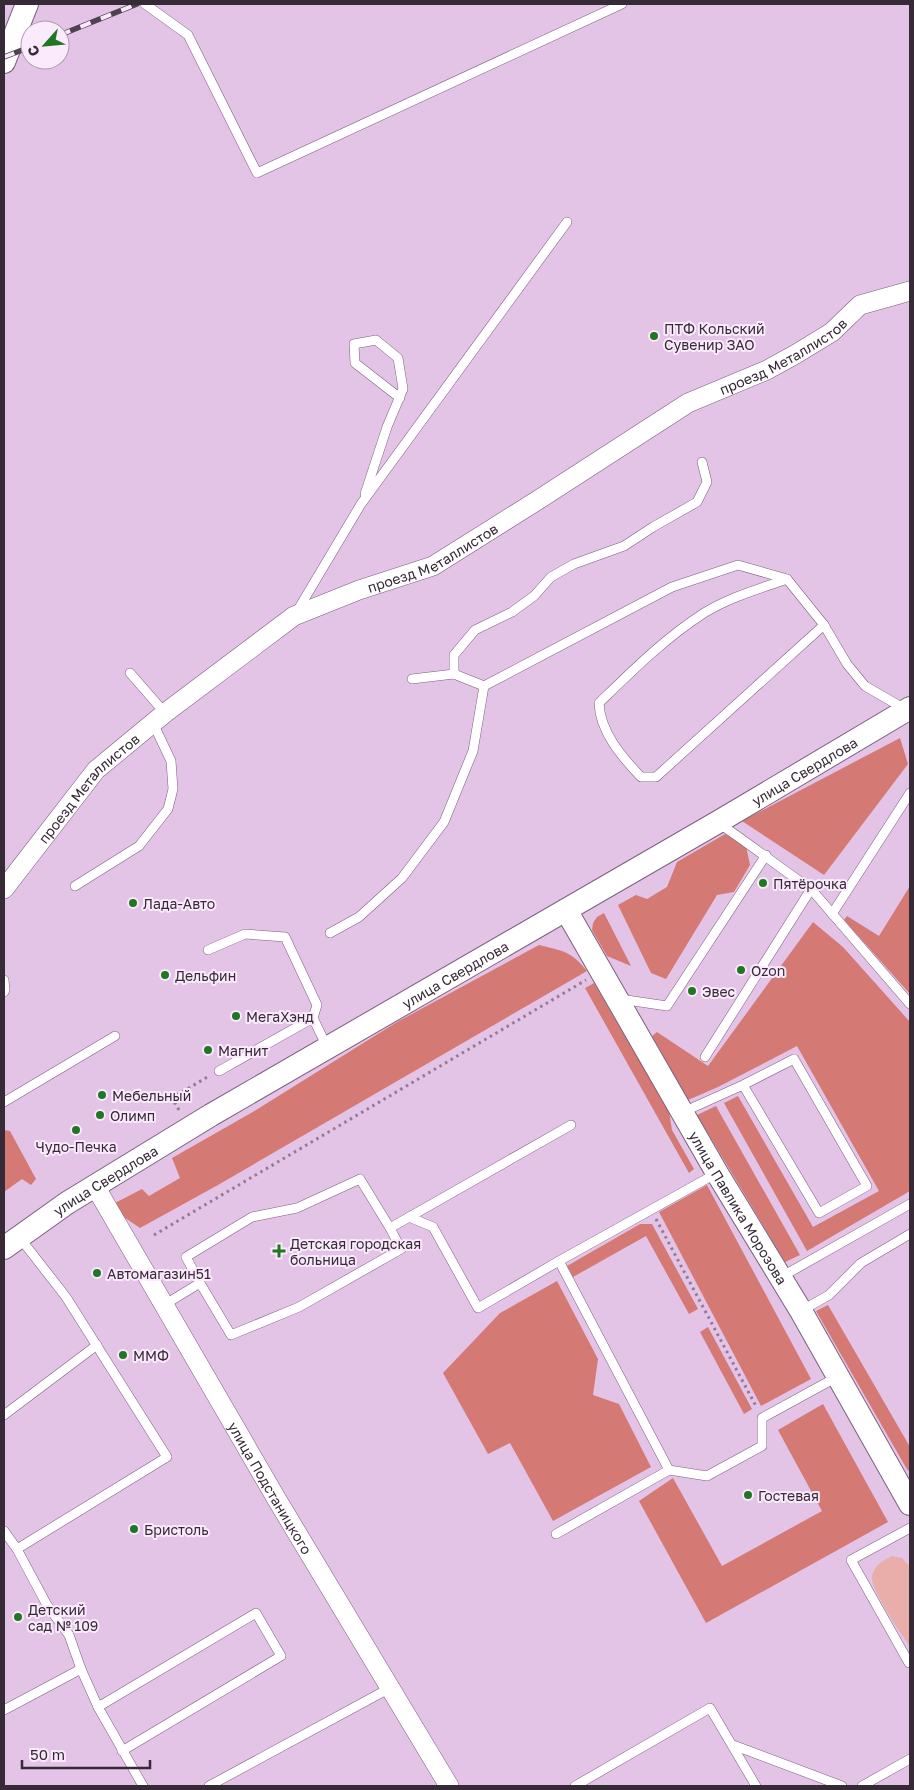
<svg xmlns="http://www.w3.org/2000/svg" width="914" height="1790" font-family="'Golos Text',sans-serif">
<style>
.green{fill:#e9aeaa}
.forest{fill:#d57975}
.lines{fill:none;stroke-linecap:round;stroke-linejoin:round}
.service-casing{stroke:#7b607e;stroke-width:10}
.minor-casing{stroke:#7b607e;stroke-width:20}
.tertiary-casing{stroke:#7b607e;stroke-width:24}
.path{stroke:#927b94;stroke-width:3;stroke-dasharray:2.5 4;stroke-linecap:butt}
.service{stroke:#fff;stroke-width:9}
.minor{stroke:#fff;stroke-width:19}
.tertiary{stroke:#fff;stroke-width:22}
.rail-casing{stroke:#504152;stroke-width:5.5}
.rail{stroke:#faeafc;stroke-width:4;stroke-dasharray:11;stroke-linecap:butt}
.poi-dot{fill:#207622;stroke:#faeafc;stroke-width:2}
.labels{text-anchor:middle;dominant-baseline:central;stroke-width:4;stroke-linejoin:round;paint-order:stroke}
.poi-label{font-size:14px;fill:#362a37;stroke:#faeafc;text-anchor:start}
.street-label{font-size:14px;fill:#362a37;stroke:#faeafc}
</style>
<rect width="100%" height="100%" fill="#e3c3e6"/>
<path class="green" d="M 892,1556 L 902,1558 L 910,1567 L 910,1646 C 902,1636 871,1589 872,1578 C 873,1566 882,1561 892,1556 Z"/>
<g class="forest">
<path d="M 900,738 L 908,764 L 824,875 L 742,821 Z"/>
<path d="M 725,834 L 746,846 L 750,865 L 734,892 L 717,895 L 666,979 L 651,973 L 618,905 L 636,895 L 647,899 L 667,887 L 677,862 Z"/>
<path d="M 910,886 L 910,994 L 844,920 L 847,916 L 879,936 Z"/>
<path d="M 604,913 L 631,966 L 607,956 L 592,930 L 593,923 L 597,917 Z"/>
<path d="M 813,922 L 843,947 L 910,1022 L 910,1191 L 807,1251 L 724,1103 L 738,1096 L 813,1227 L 879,1191 L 797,1046 L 718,1087 L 688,1100 L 652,1036 L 657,1032 L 708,1066 Z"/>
<path d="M 539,945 C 563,951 571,951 587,971 L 218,1185 L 140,1228 L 115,1211 L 113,1204 L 142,1189 L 149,1196 L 180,1178 L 172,1158 L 251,1113 L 397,1022 Z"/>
<path d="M 594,983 L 669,1111 L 672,1130 L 694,1169 L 689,1173 L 585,988 Z"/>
<path d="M 716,1106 L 800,1255 L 785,1262 L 697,1115 Z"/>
<path d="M 4,1130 L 10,1131 L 36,1179 L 31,1185 L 22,1179 L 4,1192 Z"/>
<path d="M 707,1185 L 811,1379 L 761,1406 L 659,1212 Z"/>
<path d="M 640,1224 L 652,1224 L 698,1309 L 689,1314 L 646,1236 L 573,1277 L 567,1266 Z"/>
<path d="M 557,1281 L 598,1359 L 593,1395 L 619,1404 L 651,1467 L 553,1521 L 510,1443 L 488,1454 L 443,1373 L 500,1313 Z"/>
<path d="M 828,1305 L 910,1447 L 910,1469 L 908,1471 L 816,1311 Z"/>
<path d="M 708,1327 L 752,1409 L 744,1414 L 700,1332 Z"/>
<path d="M 823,1404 L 888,1522 L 706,1623 L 639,1501 L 673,1478 L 722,1566 L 822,1511 L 778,1430 Z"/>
</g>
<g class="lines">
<g class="service-casing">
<g id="service">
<path d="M 145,4 L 188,35 L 257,173 L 622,4"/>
<path d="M 365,494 L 387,427 L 403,389 L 398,358 L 376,340 L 354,344 L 355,363 L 400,398"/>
<path d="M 787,579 C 759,589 730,597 704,613 C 664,639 633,670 599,703 C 600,732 622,757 641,777 L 656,777 L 824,625"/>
<path d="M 296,613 L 361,504 L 567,222"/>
<path d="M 130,673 L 165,713"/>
<path d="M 454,674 L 454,655 L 475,630 L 512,612 L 534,596 L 551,577 L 574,564 L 624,546 L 653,527 L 697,502 L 707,482 L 702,462"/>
<path d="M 412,679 L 454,674 L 484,686"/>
<path d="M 75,886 L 139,846 L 168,809 L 173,789 L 171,761 L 153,723"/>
<path d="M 811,889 L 910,1004"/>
<path d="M 832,914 L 910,793"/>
<path d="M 330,933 L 359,917 L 402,878 L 444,822 L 473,751 L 484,686 L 672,587 L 738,565 L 787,579 L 824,625 L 847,664 L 865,686 L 905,709"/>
<path d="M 208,950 L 245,934 L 285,937 L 317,1005 L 313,1018 L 327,1047"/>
<path d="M 4,980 L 5,990 L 4,992"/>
<path d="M 620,999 L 667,1006 L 766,855"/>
<path d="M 705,1057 L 811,889 C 780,868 751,845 720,824"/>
<path d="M 219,1071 L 313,1018"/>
<path d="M 4,1102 L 115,1036"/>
<path d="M 683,1112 L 743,1085 L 794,1059 L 867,1186 L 819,1213 L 743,1085"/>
<path d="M 409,1217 L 433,1227 L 478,1308 L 559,1261 L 717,1173"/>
<path d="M 559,1261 L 669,1470 L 707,1476 L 762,1446 L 762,1418 L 837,1377"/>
<path d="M 781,1277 L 910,1204"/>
<path d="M 200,1283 L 186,1257 L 252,1217 L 297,1208 L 360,1179 L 390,1228 L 571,1125"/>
<path d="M 164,1305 L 200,1283 L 231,1335 L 299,1307 L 401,1249 L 390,1228"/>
<path d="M 801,1311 L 829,1295 L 861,1263 L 910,1234"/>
<path d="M 4,1415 L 97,1345"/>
<path d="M 4,1531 L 17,1549 L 47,1605 L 69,1635 L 81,1669 L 98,1707 L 143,1786"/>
<path d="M 556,1534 L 669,1470"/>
<path d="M 17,1549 L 167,1457 L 66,1297 L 20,1238"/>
<path d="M 909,1663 L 851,1560 L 910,1528"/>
<path d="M 98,1707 L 256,1613 L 281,1656 L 122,1751"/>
<path d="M 4,1710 L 81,1669"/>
<path d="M 733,1745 L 842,1786"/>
<path d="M 209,1786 L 390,1688"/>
<path d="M 575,1786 L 710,1708 L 756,1786"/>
<path d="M 862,1786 L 910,1759"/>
</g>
</g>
<g class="minor-casing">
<g id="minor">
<path id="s1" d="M 4,889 L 96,770 L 165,713 L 294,616 L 359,590 L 433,566 L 538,500 L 688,403 L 767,370 L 796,354 L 832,332 L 860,305 L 910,291"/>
<path id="s2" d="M 95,1186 L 276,1498 L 449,1786"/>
</g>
</g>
<g class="tertiary-casing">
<g id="tertiary">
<path d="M 4,62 L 27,4"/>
<path id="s3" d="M 566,910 L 717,1173 L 801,1311 L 910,1504"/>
<path id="s4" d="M 4,1248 L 67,1203 L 211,1115 L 718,822 L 910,708"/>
</g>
</g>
<g class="path">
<path d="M 179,1110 L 172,1098 L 209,1076"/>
<path d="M 656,1219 L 757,1408"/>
<path d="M 154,1235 L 586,980"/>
</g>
<use href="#service" class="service"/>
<use href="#minor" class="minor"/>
<use href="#tertiary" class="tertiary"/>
<g class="rail-casing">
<g id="rail">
<path d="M 60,35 L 137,4"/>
<path d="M 4,57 L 30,47"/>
</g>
</g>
<use href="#rail" class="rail"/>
</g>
<g class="poi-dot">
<circle cx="654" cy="336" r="5"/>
<circle cx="763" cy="883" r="5"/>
<circle cx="133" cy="903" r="5"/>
<circle cx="741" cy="970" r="5"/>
<circle cx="165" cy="975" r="5"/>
<circle cx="692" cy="991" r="5"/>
<circle cx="236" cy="1016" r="5"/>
<circle cx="208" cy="1050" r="5"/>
<circle cx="102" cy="1095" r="5"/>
<circle cx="100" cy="1115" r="5"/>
<circle cx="76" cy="1130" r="5"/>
<path d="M276.5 1243.5h5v5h5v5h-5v5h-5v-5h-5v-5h5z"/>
<circle cx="97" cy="1273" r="5"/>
<circle cx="123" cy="1355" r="5"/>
<circle cx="748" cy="1495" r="5"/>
<circle cx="134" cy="1529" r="5"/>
<circle cx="18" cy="1617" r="5"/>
</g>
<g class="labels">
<g class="poi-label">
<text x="664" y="328">ПТФ Кольский<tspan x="664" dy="16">Сувенир ЗАО</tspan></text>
<text x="773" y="883">Пятёрочка</text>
<text x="143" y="903">Лада-Авто</text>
<text x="751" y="970">Ozon</text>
<text x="175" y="975">Дельфин</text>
<text x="702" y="991">Эвес</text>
<text x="246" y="1016">МегаХэнд</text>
<text x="218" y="1050">Магнит</text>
<text x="112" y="1095">Мебельный</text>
<text x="110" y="1115">Олимп</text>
<text x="76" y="1146" text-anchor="middle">Чудо-Печка</text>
<text x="290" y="1243">Детская городская<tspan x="290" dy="16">больница</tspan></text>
<text x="107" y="1273">Автомагазин51</text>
<text x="133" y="1355">ММФ</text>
<text x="758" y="1495">Гостевая</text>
<text x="144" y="1529">Бристоль</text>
<text x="28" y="1609">Детский<tspan x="28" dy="16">сад № 109</tspan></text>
</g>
<g class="street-label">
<text stroke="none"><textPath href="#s1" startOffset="958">проезд Металлистов</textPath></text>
<text stroke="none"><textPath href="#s1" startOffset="552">проезд Металлистов</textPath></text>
<text stroke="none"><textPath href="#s4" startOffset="932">улица Свердлова</textPath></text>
<text stroke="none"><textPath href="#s1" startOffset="132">проезд Металлистов</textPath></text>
<text stroke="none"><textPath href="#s4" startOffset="528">улица Свердлова</textPath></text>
<text stroke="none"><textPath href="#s4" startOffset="122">улица Свердлова</textPath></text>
<text stroke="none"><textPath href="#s3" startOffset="344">улица Павлика Морозова</textPath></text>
<text stroke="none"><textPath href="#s2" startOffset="349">улица Подстаницкого</textPath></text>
</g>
</g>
<rect width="914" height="1790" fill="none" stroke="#362a37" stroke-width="10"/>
<g transform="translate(45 45) rotate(243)"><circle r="24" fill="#faeafc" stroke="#ac9dad"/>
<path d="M0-4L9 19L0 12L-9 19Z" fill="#207622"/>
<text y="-8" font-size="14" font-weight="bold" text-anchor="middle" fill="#362a37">С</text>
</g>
<path d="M22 1760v8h128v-8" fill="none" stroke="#362a37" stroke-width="2.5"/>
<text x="30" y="1760" font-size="15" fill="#362a37" stroke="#faeafc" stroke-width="4" paint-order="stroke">50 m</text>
</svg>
